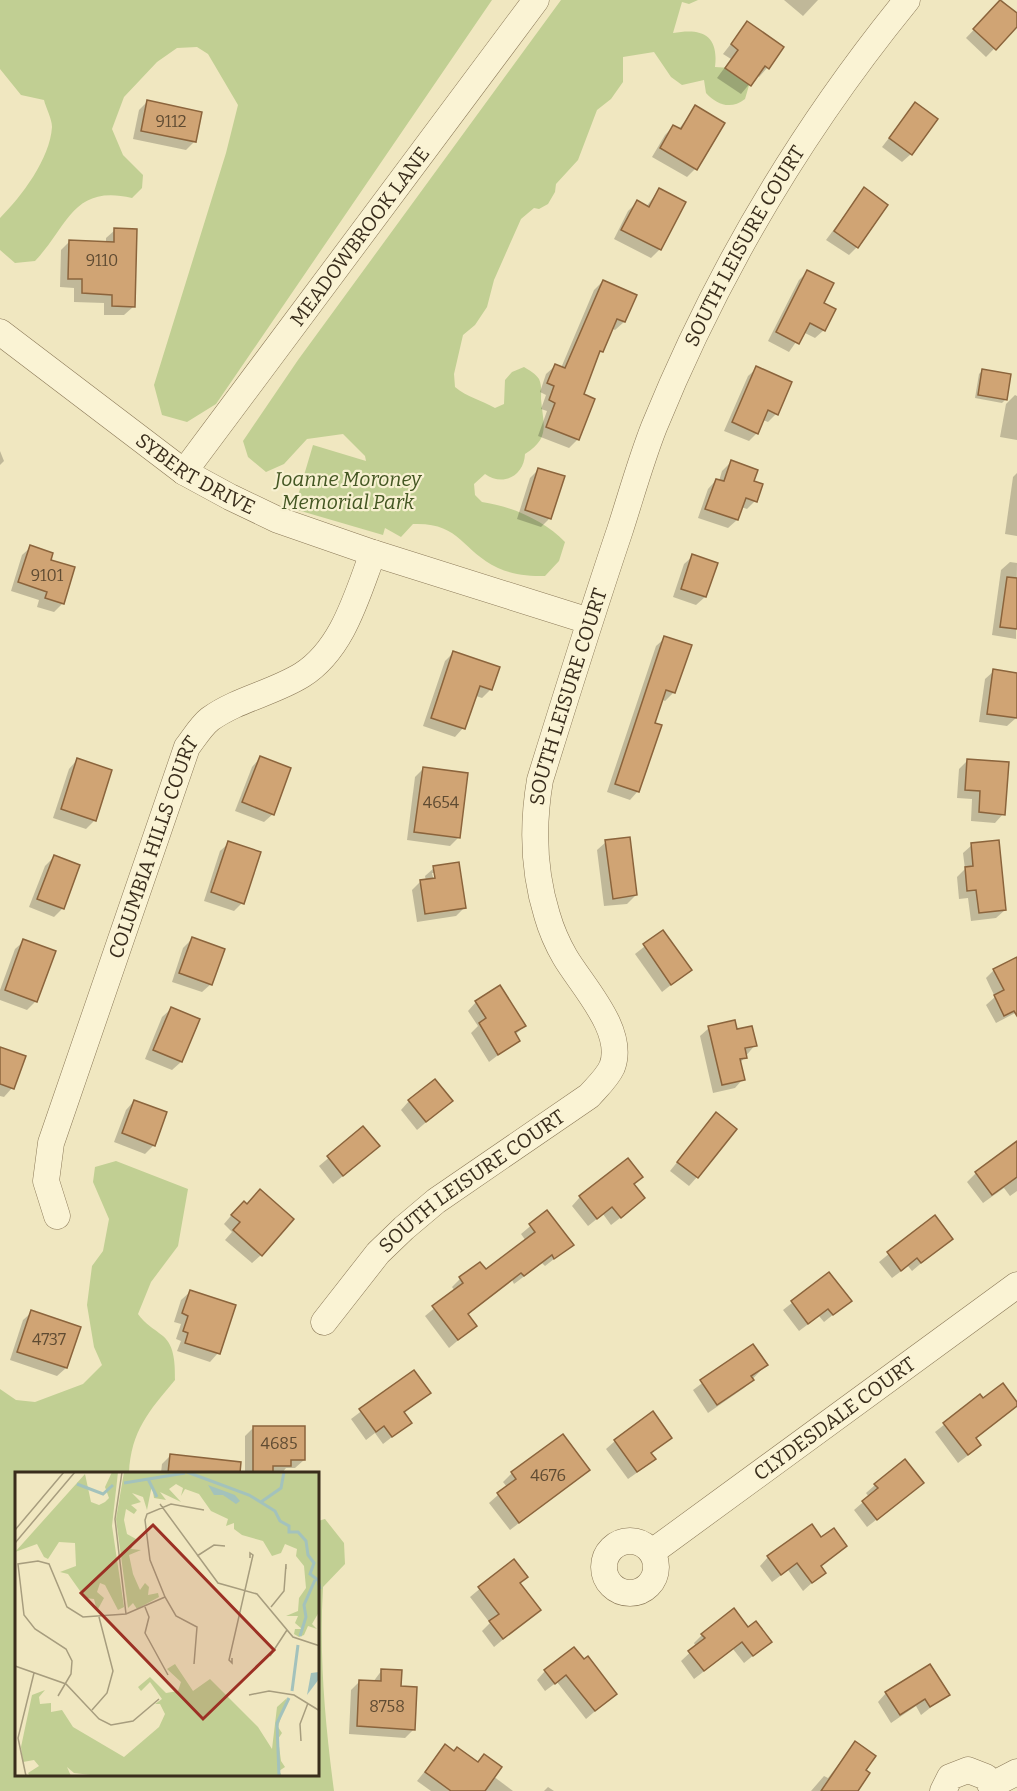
<svg xmlns="http://www.w3.org/2000/svg" width="1017" height="1791" font-family="Bitter,serif">
<style>
.green{fill:#c1cf93}
.shadow{fill:#0003;fill-rule:evenodd}
.building{fill:#d0a474;stroke:#8b643c;stroke-width:1.5}
.lines{fill:none;stroke-linecap:round;stroke-linejoin:round}
.minor-casing{stroke:#8a7857;stroke-width:27}
.minor{stroke:#faf3d4;stroke-width:26}
.labels{text-anchor:middle;dominant-baseline:central;stroke-width:4.5;stroke-linejoin:round;paint-order:stroke}
.number-label{font-size:16px;fill:#5f4b32}
.street-label{font-size:20px;fill:#392d1c;stroke:#f7f0d0}
.park-label{font-size:20px;font-style:italic;fill:#435622;stroke:#f7f0d0}
.inset-river{fill:none;stroke:#a3c2bc;stroke-width:3}
.inset-road{fill:none;stroke:#a79d7e;stroke-width:1.5}
.view{fill:#9c3024;fill-opacity:0.15;stroke:#9c3024;stroke-width:3}
.inset-edge{fill:none;stroke:#392d1c;stroke-width:3}
</style>
<rect width="100%" height="100%" fill="#f0e7c0"/>
<g class="green">
<path d="M 0,0 L 492,0 L 216,404 L 187,422 L 162,415 L 154,385 L 226,153 L 238,105 L 208,54 L 197,47 L 177,48 L 157,62 L 124,97 L 112,129 L 123,155 L 143,175 L 142,188 L 132,198 C 72,184 68,227 35,261 L 15,263 L 0,250 L 0,218 C 21,197 50,159 52,127 C 52,119 46,108 44,100 L 21,95 L 0,69 Z"/>
<path d="M 561,0 L 698,0 L 689,4 L 682,2 L 673,33 C 701,28 719,34 715,67 L 730,68 L 750,82 L 745,99 C 731,110 717,105 706,93 L 704,80 L 682,85 L 671,77 L 654,52 L 623,57 L 623,82 L 611,99 L 597,110 L 578,160 L 556,184 L 555,192 L 548,204 L 539,209 L 534,208 L 521,219 L 494,280 L 487,307 L 475,325 L 463,335 L 454,374 L 455,387 C 467,397 481,400 495,408 L 504,404 L 505,380 L 512,372 L 524,367 C 529,370 536,374 539,379 C 542,386 541,392 541,399 C 543,424 551,438 525,454 C 524,476 503,487 485,474 L 474,484 L 475,495 L 482,502 C 511,506 545,521 565,542 L 559,561 L 545,576 C 528,576 514,575 498,568 C 461,550 460,522 413,524 L 401,537 L 385,528 L 383,535 L 294,509 L 313,445 L 366,461 L 365,456 L 343,434 L 307,439 L 284,464 L 266,472 L 248,457 L 243,441 L 298,360 Z"/>
<path d="M 116,1161 L 188,1189 L 178,1246 L 151,1282 L 138,1314 C 145,1324 153,1328 163,1336 C 175,1346 175,1365 175,1380 C 149,1411 131,1431 129,1473 L 16,1473 L 16,1774 L 318,1774 L 318,1521 L 325,1519 L 344,1543 L 345,1564 L 323,1587 C 319,1656 325,1723 334,1791 L 0,1791 L 0,1389 L 16,1400 L 35,1402 L 83,1384 L 102,1365 L 94,1347 L 87,1305 L 92,1266 L 103,1251 L 109,1219 L 93,1182 L 95,1167 Z"/>
</g>
<g class="shadow">
<path d="M 784,0 L 818,0 L 803,16 Z"/>
<path d="M 1002,0 L 1017,15 L 1017,25 L 986,57 L 966,38 Z"/>
<path d="M 747,23 L 782,48 L 767,68 L 759,77 L 757,75 L 741,94 L 717,78 L 731,59 L 723,54 Z"/>
<path d="M 148,101 L 194,142 L 186,150 L 133,139 L 139,110 Z"/>
<path d="M 915,104 L 911,154 L 902,162 L 882,147 Z"/>
<path d="M 696,107 L 695,169 L 687,177 L 652,157 L 665,135 L 673,127 L 678,130 Z"/>
<path d="M 864,189 L 857,247 L 849,255 L 826,240 Z"/>
<path d="M 659,190 L 684,203 L 660,249 L 651,258 L 614,239 L 628,211 L 637,202 L 646,207 Z"/>
<path d="M 115,230 L 133,307 L 124,315 L 104,315 L 104,303 L 74,302 L 74,288 L 60,287 L 61,250 L 69,242 L 106,243 L 106,238 Z"/>
<path d="M 808,271 L 822,304 L 824,330 L 815,338 L 803,332 L 789,352 L 768,341 L 799,280 Z"/>
<path d="M 603,281 L 624,322 L 615,330 L 611,328 L 596,356 L 582,395 L 593,400 L 578,439 L 569,448 L 538,436 L 547,411 L 541,409 L 546,395 L 540,392 L 546,374 L 555,366 L 561,368 L 594,290 Z"/>
<path d="M 757,368 L 776,414 L 768,422 L 763,420 L 757,433 L 749,441 L 724,431 L 748,376 Z"/>
<path d="M 983,370 L 1006,399 L 1002,403 L 975,398 L 979,374 Z"/>
<path d="M 1015,395 L 1017,396 L 1017,440 L 1000,437 L 1006,404 Z"/>
<path d="M 0,451 L 4,461 L 0,465 Z"/>
<path d="M 731,462 L 752,481 L 755,501 L 747,509 L 741,507 L 737,520 L 728,528 L 698,518 L 708,489 L 716,480 L 719,481 L 722,471 Z"/>
<path d="M 539,469 L 550,518 L 541,527 L 517,519 L 530,478 Z"/>
<path d="M 1017,473 L 1017,536 L 1005,534 L 1013,477 Z"/>
<path d="M 31,547 L 49,561 L 63,603 L 54,612 L 37,607 L 39,600 L 11,591 L 22,555 Z"/>
<path d="M 693,556 L 705,597 L 696,605 L 673,597 L 684,564 Z"/>
<path d="M 1010,562 L 1017,563 L 1016,639 L 992,635 L 1001,570 Z"/>
<path d="M 665,638 L 674,692 L 665,701 L 661,699 L 653,723 L 638,791 L 630,800 L 607,792 L 656,646 Z"/>
<path d="M 454,652 L 491,689 L 482,698 L 476,696 L 463,728 L 455,737 L 423,726 L 445,661 Z"/>
<path d="M 994,671 L 1017,674 L 1016,718 L 1007,726 L 979,722 L 985,679 Z"/>
<path d="M 260,758 L 273,814 L 264,822 L 235,811 L 252,767 Z"/>
<path d="M 77,760 L 95,820 L 86,829 L 53,818 L 69,769 Z"/>
<path d="M 968,760 L 1003,814 L 995,823 L 971,821 L 972,799 L 957,798 L 959,769 Z"/>
<path d="M 423,769 L 459,837 L 450,846 L 407,840 L 415,777 Z"/>
<path d="M 606,842 L 636,895 L 627,904 L 604,906 L 597,850 Z"/>
<path d="M 229,843 L 242,903 L 234,911 L 204,901 L 220,851 Z"/>
<path d="M 972,845 L 1005,910 L 996,918 L 971,921 L 968,898 L 959,899 L 957,877 L 965,869 L 963,853 Z"/>
<path d="M 54,857 L 63,908 L 54,917 L 29,907 L 45,866 Z"/>
<path d="M 434,868 L 465,907 L 456,916 L 417,922 L 412,890 L 420,882 L 426,881 L 425,876 ZM 432,873 L 436,873 L 435,886 Z"/>
<path d="M 663,932 L 690,970 L 662,992 L 635,954 Z"/>
<path d="M 192,939 L 211,984 L 202,992 L 172,982 L 183,948 Z"/>
<path d="M 24,941 L 36,1001 L 27,1010 L 0,1000 L 0,990 L 15,949 Z"/>
<path d="M 1017,959 L 1017,1012 L 996,1023 L 986,1005 L 995,997 L 986,978 L 994,970 Z"/>
<path d="M 476,1002 L 524,1026 L 515,1035 L 518,1040 L 489,1062 L 471,1033 L 478,1026 L 468,1011 Z"/>
<path d="M 171,1009 L 198,1020 L 181,1062 L 172,1070 L 145,1059 L 162,1017 Z"/>
<path d="M 709,1028 L 736,1031 L 755,1045 L 740,1063 L 743,1079 L 735,1088 L 713,1093 L 700,1036 Z"/>
<path d="M 0,1048 L 24,1057 L 12,1088 L 4,1097 L 0,1096 Z"/>
<path d="M 134,1101 L 154,1145 L 145,1154 L 114,1142 L 126,1110 Z"/>
<path d="M 409,1101 L 451,1101 L 417,1130 L 401,1110 Z"/>
<path d="M 716,1114 L 697,1177 L 689,1186 L 670,1171 Z"/>
<path d="M 363,1129 L 369,1155 L 333,1184 L 319,1166 Z"/>
<path d="M 1017,1149 L 1017,1191 L 1010,1196 L 1004,1188 L 983,1203 L 967,1182 L 976,1173 Z"/>
<path d="M 641,1177 L 633,1185 L 634,1207 L 611,1225 L 603,1214 L 588,1226 L 572,1206 L 580,1197 Z"/>
<path d="M 247,1205 L 261,1255 L 252,1263 L 225,1240 L 232,1232 L 224,1224 L 235,1211 Z"/>
<path d="M 547,1212 L 572,1245 L 545,1266 L 542,1263 L 514,1284 L 512,1280 L 467,1315 L 475,1326 L 449,1348 L 425,1316 L 455,1291 L 452,1287 L 460,1279 L 486,1271 L 526,1241 L 521,1234 Z"/>
<path d="M 934,1217 L 951,1238 L 912,1271 L 908,1266 L 892,1278 L 879,1262 Z"/>
<path d="M 829,1274 L 850,1301 L 824,1322 L 819,1316 L 799,1331 L 783,1310 Z"/>
<path d="M 190,1292 L 218,1353 L 210,1362 L 177,1351 L 181,1341 L 176,1339 L 181,1324 L 174,1322 L 181,1300 Z"/>
<path d="M 32,1312 L 66,1368 L 57,1376 L 10,1360 L 23,1320 Z"/>
<path d="M 752,1346 L 766,1365 L 744,1388 L 708,1413 L 693,1390 Z"/>
<path d="M 413,1372 L 429,1393 L 403,1414 L 410,1423 L 383,1444 L 375,1433 L 366,1440 L 351,1419 Z"/>
<path d="M 980,1396 L 983,1400 L 1017,1404 L 975,1439 L 971,1453 L 958,1463 L 935,1432 Z"/>
<path d="M 254,1427 L 304,1460 L 295,1468 L 286,1468 L 282,1473 L 245,1473 L 245,1436 Z"/>
<path d="M 563,1436 L 588,1470 L 510,1530 L 489,1503 L 507,1487 L 503,1482 L 512,1473 Z"/>
<path d="M 670,1437 L 650,1454 L 654,1459 L 645,1467 L 628,1479 L 606,1449 L 615,1441 Z"/>
<path d="M 170,1456 L 222,1473 L 161,1473 L 162,1464 Z"/>
<path d="M 875,1485 L 913,1491 L 867,1527 L 854,1510 L 869,1497 L 866,1493 Z"/>
<path d="M 821,1539 L 845,1546 L 820,1567 L 824,1572 L 803,1591 L 788,1570 L 772,1582 L 760,1566 L 768,1557 Z"/>
<path d="M 513,1561 L 519,1584 L 539,1610 L 494,1647 L 482,1631 L 490,1623 L 470,1597 Z"/>
<path d="M 748,1629 L 770,1642 L 744,1663 L 733,1649 L 694,1679 L 681,1661 L 696,1647 L 694,1643 L 702,1635 Z"/>
<path d="M 583,1662 L 615,1694 L 586,1719 L 557,1682 L 545,1691 L 537,1680 L 545,1671 Z"/>
<path d="M 382,1670 L 399,1687 L 414,1729 L 405,1738 L 349,1734 L 351,1690 L 360,1681 L 373,1682 Z"/>
<path d="M 886,1693 L 948,1694 L 921,1715 L 916,1706 L 891,1723 L 878,1702 Z"/>
<path d="M 855,1743 L 864,1771 L 856,1791 L 811,1791 L 824,1776 L 828,1778 Z"/>
<path d="M 445,1746 L 493,1776 L 513,1791 L 431,1791 L 417,1781 Z"/>
<path d="M 548,1787 L 554,1791 L 544,1791 Z"/>
</g>
<g class="building">
<path d="M 1000,0 L 1017,13 L 1017,27 L 996,50 L 973,29 Z"/>
<path d="M 747,21 L 784,47 L 769,69 L 765,66 L 751,86 L 725,68 L 738,50 L 731,44 Z"/>
<path d="M 147,100 L 202,112 L 196,142 L 141,131 Z"/>
<path d="M 915,102 L 938,119 L 912,155 L 889,138 Z"/>
<path d="M 695,105 L 725,123 L 697,170 L 660,148 L 673,125 L 681,129 Z"/>
<path d="M 864,187 L 888,205 L 858,248 L 834,231 Z"/>
<path d="M 659,188 L 686,202 L 661,250 L 621,230 L 637,200 L 649,207 Z"/>
<path d="M 114,228 L 137,229 L 135,307 L 112,306 L 112,295 L 82,293 L 82,279 L 68,279 L 69,240 L 114,242 Z"/>
<path d="M 807,270 L 834,283 L 824,303 L 836,309 L 825,331 L 810,323 L 799,344 L 776,332 Z"/>
<path d="M 603,280 L 637,295 L 625,322 L 617,319 L 603,352 L 600,351 L 584,394 L 595,399 L 579,440 L 546,427 L 555,403 L 549,400 L 554,386 L 547,383 L 555,364 L 565,368 Z"/>
<path d="M 756,366 L 792,382 L 778,415 L 768,410 L 758,434 L 732,422 Z"/>
<path d="M 982,369 L 1011,374 L 1007,400 L 978,395 Z"/>
<path d="M 731,460 L 758,470 L 754,481 L 763,484 L 757,502 L 746,498 L 738,520 L 705,509 L 716,479 L 724,481 Z"/>
<path d="M 538,468 L 565,476 L 551,519 L 525,510 Z"/>
<path d="M 30,545 L 53,553 L 51,560 L 75,567 L 64,604 L 45,598 L 47,592 L 18,582 Z"/>
<path d="M 692,554 L 718,563 L 706,597 L 681,589 Z"/>
<path d="M 1007,577 L 1017,578 L 1017,629 L 1000,627 Z"/>
<path d="M 664,636 L 692,645 L 675,693 L 666,690 L 655,723 L 662,725 L 639,792 L 615,784 Z"/>
<path d="M 453,651 L 500,667 L 492,690 L 480,686 L 465,729 L 431,718 Z"/>
<path d="M 993,669 L 1017,673 L 1017,718 L 987,714 Z"/>
<path d="M 260,756 L 291,768 L 274,815 L 242,802 Z"/>
<path d="M 77,758 L 112,770 L 96,821 L 61,809 Z"/>
<path d="M 967,759 L 1009,762 L 1005,815 L 979,812 L 980,791 L 965,790 Z"/>
<path d="M 423,767 L 468,773 L 460,838 L 414,832 Z"/>
<path d="M 630,837 L 637,895 L 613,899 L 605,840 Z"/>
<path d="M 999,840 L 1006,910 L 979,913 L 976,890 L 967,891 L 965,867 L 973,866 L 971,843 Z"/>
<path d="M 228,841 L 261,852 L 244,904 L 211,892 Z"/>
<path d="M 54,855 L 80,865 L 64,909 L 37,899 Z"/>
<path d="M 459,862 L 466,908 L 425,914 L 420,880 L 435,878 L 433,866 Z"/>
<path d="M 663,930 L 692,970 L 671,985 L 643,944 Z"/>
<path d="M 192,937 L 225,949 L 212,985 L 179,973 Z"/>
<path d="M 23,939 L 56,951 L 37,1002 L 5,990 Z"/>
<path d="M 1017,957 L 1017,1016 L 1014,1011 L 1004,1016 L 994,995 L 1004,990 L 993,969 Z"/>
<path d="M 500,985 L 526,1026 L 515,1032 L 520,1041 L 498,1055 L 479,1023 L 486,1018 L 475,1001 Z"/>
<path d="M 171,1007 L 200,1019 L 182,1062 L 153,1050 Z"/>
<path d="M 735,1020 L 737,1029 L 752,1026 L 757,1046 L 745,1048 L 747,1058 L 740,1059 L 745,1080 L 722,1085 L 708,1026 Z"/>
<path d="M 0,1047 L 26,1056 L 14,1089 L 0,1084 Z"/>
<path d="M 435,1079 L 453,1101 L 426,1122 L 408,1100 Z"/>
<path d="M 134,1100 L 167,1112 L 155,1146 L 122,1133 Z"/>
<path d="M 716,1112 L 737,1129 L 698,1178 L 677,1162 Z"/>
<path d="M 363,1126 L 380,1146 L 343,1176 L 327,1156 Z"/>
<path d="M 1017,1141 L 1017,1177 L 992,1195 L 975,1172 Z"/>
<path d="M 628,1158 L 643,1177 L 634,1184 L 645,1198 L 621,1218 L 612,1207 L 597,1219 L 579,1196 Z"/>
<path d="M 260,1189 L 294,1219 L 262,1256 L 233,1230 L 240,1222 L 231,1215 L 244,1201 L 247,1204 Z"/>
<path d="M 547,1210 L 574,1245 L 554,1259 L 552,1255 L 524,1276 L 521,1273 L 468,1314 L 477,1326 L 458,1340 L 432,1306 L 463,1283 L 459,1277 L 480,1262 L 486,1269 L 535,1232 L 529,1224 Z"/>
<path d="M 935,1215 L 953,1239 L 921,1263 L 917,1258 L 901,1271 L 887,1252 Z"/>
<path d="M 829,1272 L 852,1301 L 833,1315 L 828,1309 L 808,1324 L 791,1301 Z"/>
<path d="M 190,1290 L 236,1305 L 220,1354 L 185,1343 L 188,1333 L 183,1331 L 188,1316 L 182,1313 Z"/>
<path d="M 31,1310 L 81,1327 L 67,1368 L 17,1352 Z"/>
<path d="M 753,1344 L 768,1365 L 751,1376 L 754,1380 L 717,1405 L 700,1380 Z"/>
<path d="M 414,1370 L 431,1393 L 404,1412 L 412,1423 L 392,1437 L 384,1426 L 376,1432 L 359,1409 Z"/>
<path d="M 1003,1383 L 1017,1402 L 1017,1406 L 976,1438 L 981,1445 L 968,1455 L 943,1423 L 980,1394 L 983,1398 Z"/>
<path d="M 653,1411 L 672,1438 L 651,1453 L 656,1459 L 637,1472 L 614,1440 Z"/>
<path d="M 253,1426 L 305,1426 L 305,1460 L 291,1460 L 291,1466 L 273,1466 L 273,1473 L 253,1473 Z"/>
<path d="M 563,1434 L 590,1470 L 519,1523 L 497,1493 L 516,1479 L 511,1472 Z"/>
<path d="M 170,1454 L 241,1462 L 240,1473 L 168,1473 Z"/>
<path d="M 905,1459 L 924,1483 L 877,1520 L 862,1501 L 878,1488 L 874,1484 Z"/>
<path d="M 812,1524 L 821,1537 L 834,1528 L 847,1546 L 821,1566 L 826,1573 L 812,1583 L 797,1563 L 781,1575 L 767,1556 Z"/>
<path d="M 514,1559 L 528,1577 L 520,1583 L 541,1610 L 503,1639 L 489,1621 L 499,1614 L 478,1587 Z"/>
<path d="M 734,1608 L 748,1627 L 756,1621 L 772,1642 L 753,1656 L 742,1642 L 704,1671 L 688,1651 L 705,1638 L 701,1634 Z"/>
<path d="M 574,1647 L 584,1659 L 588,1656 L 617,1694 L 595,1711 L 566,1675 L 555,1684 L 544,1670 Z"/>
<path d="M 930,1664 L 950,1695 L 930,1707 L 925,1699 L 900,1715 L 885,1692 Z"/>
<path d="M 381,1669 L 402,1670 L 401,1686 L 417,1687 L 415,1730 L 357,1726 L 359,1680 L 381,1681 Z"/>
<path d="M 855,1741 L 876,1756 L 866,1770 L 870,1773 L 858,1791 L 821,1791 Z"/>
<path d="M 445,1744 L 454,1751 L 457,1747 L 478,1762 L 484,1754 L 502,1767 L 485,1791 L 451,1791 L 425,1772 Z"/>
</g>
<g class="lines">
<g class="minor-casing">
<g id="minor">
<path id="s1" d="M 0,332 L 184,472 L 230,497 L 278,520 L 373,553 L 589,621"/>
<path id="s2" d="M 184,472 L 536,0"/>
<path id="s3" d="M 57,1216 L 46,1181 L 51,1143 L 187,747 C 194,738 201,726 210,719 C 238,699 273,693 302,675 C 343,649 357,595 373,553"/>
<path id="s4" d="M 324,1322 L 378,1253 L 404,1228 L 436,1201 L 589,1096 C 597,1087 607,1078 612,1067 C 626,1031 582,986 565,957 C 558,945 551,929 547,915 C 533,870 532,827 540,780 C 566,696 592,613 620,530 C 631,496 641,460 654,427 C 717,272 802,129 907,0"/>
<circle cx="630" cy="1567" r="26"/>
<path id="s5" d="M 652,1552 L 1017,1285"/>
<path d="M 992,1785 L 1017,1772"/>
<path d="M 943,1791 L 950,1777 L 968,1770 L 986,1777 L 994,1791"/>
</g>
</g>
<use href="#minor" class="minor"/>
</g>
<g class="labels">
<g class="number-label">
<text x="171" y="121">9112</text>
<text x="102" y="260">9110</text>
<text x="47" y="575">9101</text>
<text x="441" y="802">4654</text>
<text x="49" y="1339">4737</text>
<text x="279" y="1443">4685</text>
<text x="548" y="1475">4676</text>
<text x="387" y="1706">8758</text>
</g>
<g class="street-label">
<text stroke="none"><textPath href="#s2" startOffset="294">MEADOWBROOK LANE</textPath></text>
<text stroke="none"><textPath href="#s4" startOffset="1268">SOUTH LEISURE COURT</textPath></text>
<text stroke="none"><textPath href="#s1" startOffset="242">SYBERT DRIVE</textPath></text>
<text stroke="none"><textPath href="#s4" startOffset="782">SOUTH LEISURE COURT</textPath></text>
<text stroke="none"><textPath href="#s3" startOffset="388">COLUMBIA HILLS COURT</textPath></text>
<text stroke="none"><textPath href="#s4" startOffset="206">SOUTH LEISURE COURT</textPath></text>
<text stroke="none"><textPath href="#s5" startOffset="226">CLYDESDALE COURT</textPath></text>
</g>
<g class="park-label">
<text x="348" y="479">Joanne Moroney<tspan x="348" dy="23">Memorial Park</tspan></text>
</g>
</g>
<g transform="translate(15 1472)">
<rect width="304" height="304" fill="#f0e7c0"/>
<path d="M 97,0 L 103,0 L 97,54 L 109,135 L 103,138 L 90,113 L 85,111 L 82,120 L 89,126 L 82,139 L 79,127 L 70,126 L 53,102 L 45,100 L 61,94 L 60,71 L 44,70 L 33,87 L 29,85 L 22,72 L 0,80 L 70,2 L 76,30 L 84,33 L 90,30 L 94,26 L 90,15 ZM 109,0 L 304,0 L 304,140 L 297,152 L 302,157 L 293,154 L 289,163 L 284,165 L 279,162 L 280,157 L 287,157 L 280,151 L 283,144 L 271,144 L 283,139 L 284,126 L 291,116 L 289,94 L 281,84 L 282,77 L 270,72 L 266,81 L 257,84 L 248,69 L 227,63 L 219,57 L 219,51 L 211,54 L 213,47 L 196,39 L 184,22 L 170,17 L 166,24 L 168,16 L 161,12 L 154,17 L 166,30 L 145,20 L 151,28 L 139,26 L 137,13 L 132,38 L 128,25 L 117,21 L 126,30 L 116,33 L 122,38 L 119,42 L 111,37 L 109,48 L 112,62 L 121,67 L 116,77 L 126,78 L 114,83 L 118,102 L 125,118 L 130,111 L 134,115 L 133,123 L 143,121 L 144,125 L 122,137 L 118,131 L 113,136 L 101,47 ZM 160,192 L 178,219 L 195,207 L 243,255 L 257,277 L 262,235 L 272,226 L 263,255 L 267,261 L 263,267 L 266,289 L 270,295 L 264,299 L 267,304 L 84,304 L 59,301 L 52,295 L 56,304 L 15,304 L 13,301 L 24,294 L 19,288 L 8,290 L 6,275 L 17,223 L 30,218 L 24,225 L 25,232 L 36,231 L 36,240 L 47,238 L 58,255 L 109,285 L 144,255 L 150,242 L 145,232 L 140,232 L 147,227 L 135,210 L 126,219 L 123,215 L 135,205 L 151,221 L 163,219 L 166,210 L 152,197 Z" fill="#c1cf93"/>
<path d="M 193,13 L 220,23 L 225,29 L 221,32 L 208,23 L 199,23 ZM 304,200 L 304,207 L 292,223 L 296,201 Z" fill="#a3c2bc"/>
<path class="inset-river" d="M 172,0 L 234,23 L 260,39 L 265,49 L 274,54 L 274,60 L 283,60 L 291,69 L 293,83 L 299,91 L 295,102 L 303,108 L 305,117M 133,7 L 142,25M 109,11 L 170,1M 62,12 L 88,22 L 98,13M 246,30 L 266,16 L 269,0M 285,164 L 291,145 L 289,133 L 300,108M 277,219 L 283,173M 264,304 L 262,251 L 274,226"/>
<path class="inset-road" d="M 107,0 L 100,47 L 111,142M 145,32 L 203,111 L 242,122 L 278,165 L 305,174M 0,58 L 49,0M 0,71 L 60,0M 182,84 L 199,73 L 210,74M 130,135 L 134,145 L 130,161 L 153,203M 256,135 L 269,119 L 271,92 L 271,97M 257,179 L 255,184 L 272,158M 217,186 L 217,191 L 214,188 L 238,83 L 235,81 L 235,86M 179,192 L 182,155 L 161,144 L 150,125 L 135,88 L 130,48 L 132,42 L 156,32 L 189,38M 0,194 L 51,212 L 84,247 L 96,253 L 118,249 L 144,227M 234,223 L 254,219 L 279,223 L 305,239M 43,224 L 56,202 L 57,189 L 51,177 L 20,157 L 9,143 L 3,92 L 23,89 L 34,92 L 52,135 L 68,145 L 111,142 L 150,125M 77,238 L 92,221 L 98,199 L 84,145M 286,269 L 285,252 L 293,231M 11,304 L 3,266 L 19,201"/>
<path class="view" d="M 138,53 L 259,178 L 188,247 L 66,121 Z"/>
<rect width="304" height="304" class="inset-edge"/>
</g>
</svg>
